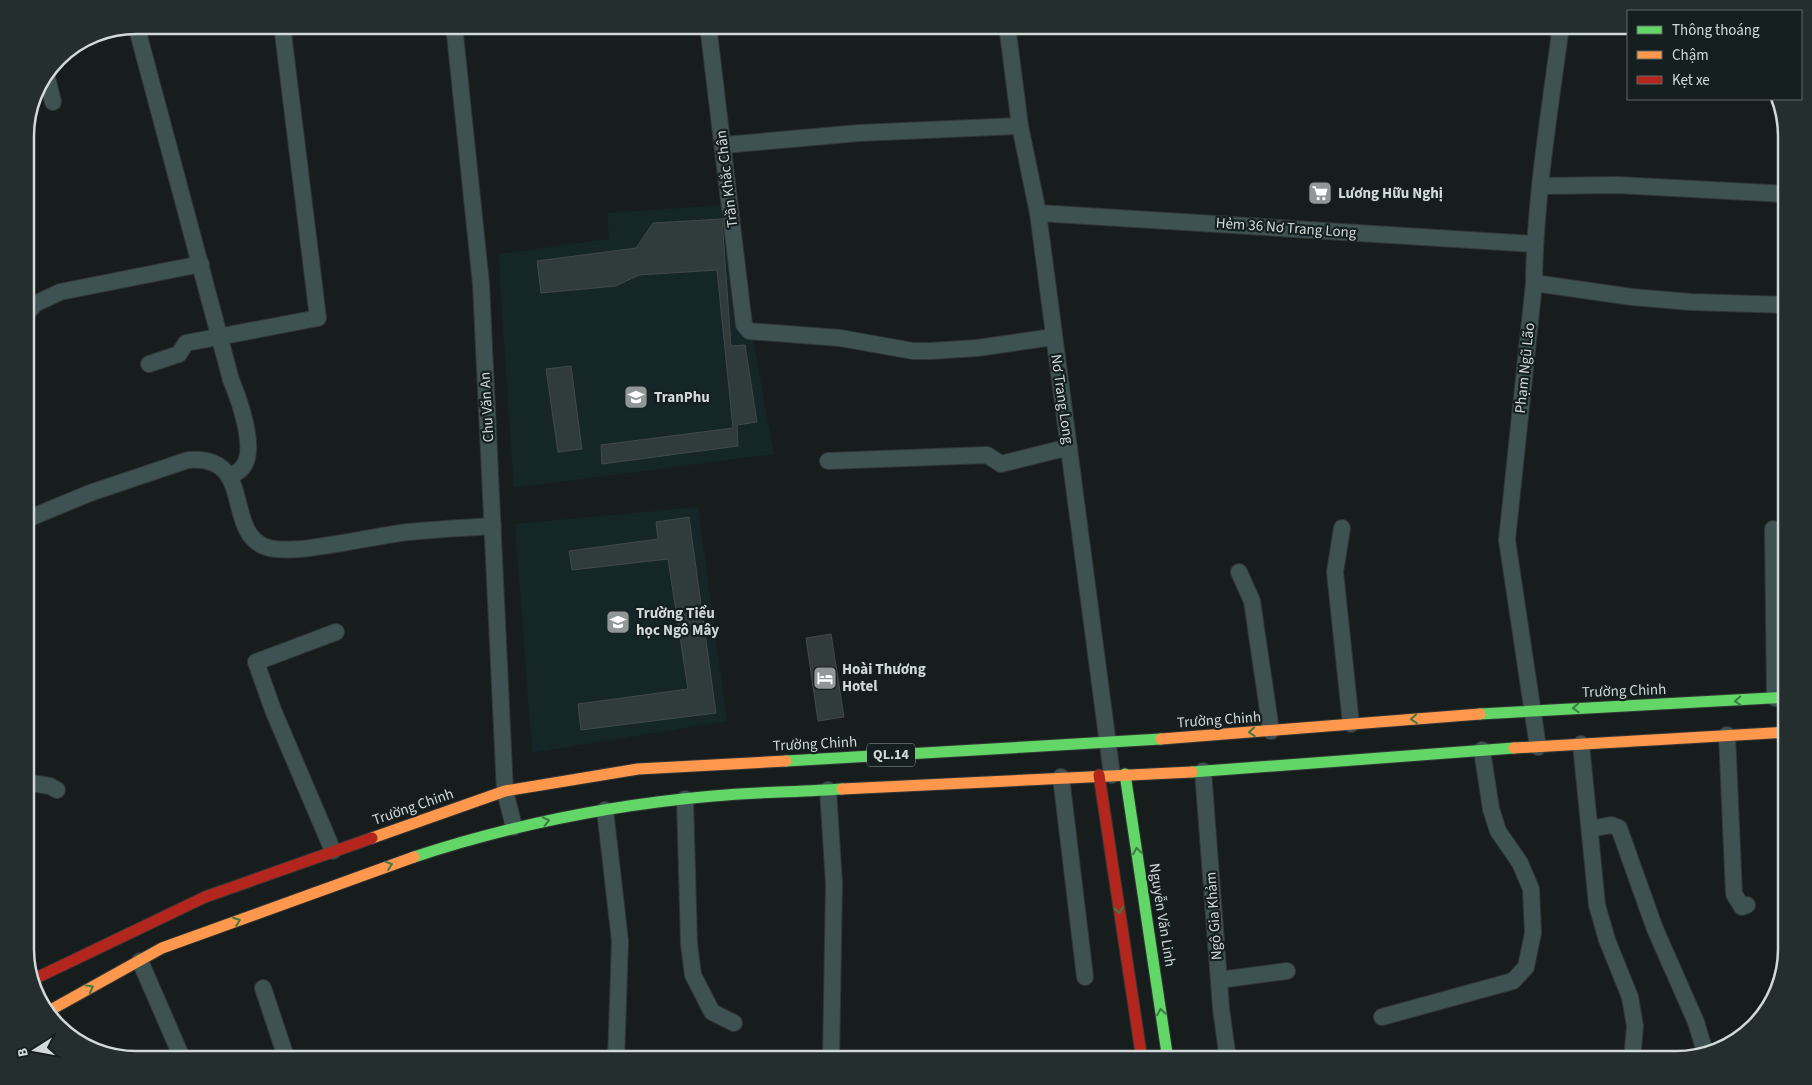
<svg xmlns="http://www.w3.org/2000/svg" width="1812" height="1085" font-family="'Source Sans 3',sans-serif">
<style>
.built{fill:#142627}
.building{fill:#303c3c;stroke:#434848}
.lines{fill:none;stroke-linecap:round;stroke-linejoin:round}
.street-casing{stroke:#323636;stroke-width:18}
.fast-casing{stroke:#323636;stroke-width:13}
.slow-casing{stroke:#323636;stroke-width:13}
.jam-casing{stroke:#323636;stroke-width:13}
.street{stroke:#3f5253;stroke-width:16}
.fast{stroke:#63d668;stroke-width:11}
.slow{stroke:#ff974d;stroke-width:11}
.jam{stroke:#b3261e;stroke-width:11}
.oneway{stroke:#3c7a44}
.labels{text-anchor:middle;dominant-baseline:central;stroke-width:4.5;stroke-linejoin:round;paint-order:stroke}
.shield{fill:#151f1f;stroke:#99a1a1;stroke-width:1}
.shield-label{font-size:14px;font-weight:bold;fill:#d2d9d9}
.street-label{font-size:15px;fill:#d2d9d9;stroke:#151f1f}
.poi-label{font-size:15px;font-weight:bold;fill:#d2d9d9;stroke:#151f1f;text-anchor:start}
.rim{fill:none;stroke:#d2d9d9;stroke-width:2.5}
</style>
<rect width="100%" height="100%" fill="#171d1d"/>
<g class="built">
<path d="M 722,205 L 737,334 L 753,340 L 774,454 L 514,488 L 498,254 L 609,239 L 607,213 Z"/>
<path d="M 698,507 L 727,721 L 532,753 L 515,524 Z"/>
</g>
<g class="building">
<path d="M 722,219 L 731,346 L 745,345 L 757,422 L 737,425 L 738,446 L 602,464 L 601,445 L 733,428 L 717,270 L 639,275 L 616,286 L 541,293 L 537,261 L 636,248 L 653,223 Z"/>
<path d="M 571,366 L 582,449 L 558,452 L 546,369 Z"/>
<path d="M 689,517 L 716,713 L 581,730 L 578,704 L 688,689 L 668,559 L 572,570 L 569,551 L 658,539 L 656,522 Z"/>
<path d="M 831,634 L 844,717 L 818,721 L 806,638 Z"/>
</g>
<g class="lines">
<g class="street-casing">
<g id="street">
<path d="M 136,25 L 231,380 C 239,399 258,451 242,468 C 239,472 233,474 229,477"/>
<path d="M 454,25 L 481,284 L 505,791 L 514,827"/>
<path d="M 708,25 L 744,325 L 749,331 L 840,338 L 913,351 L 931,351 L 977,348 L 1053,337"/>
<path d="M 1007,25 L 1020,126 L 1038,213 L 1112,775"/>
<path d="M 46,74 L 53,102"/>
<path d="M 724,145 L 859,133 L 1020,126"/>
<path d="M 1540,186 L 1617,185 L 1787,194"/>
<path d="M 1038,213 L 1535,244"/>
<path d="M 1534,283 L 1632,297 L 1691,302 L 1787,305"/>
<path d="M 25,315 L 35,304 L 60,292 L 201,264"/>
<path d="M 149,364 L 179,354 L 186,343 L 318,318 L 282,25"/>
<path d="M 828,461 L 987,455 L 1001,464 L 1069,447"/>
<path d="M 25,520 L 90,493 L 188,460 C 256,454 223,532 266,547 C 293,557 375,535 409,532 C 437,529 465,528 493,526"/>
<path d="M 1342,528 L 1335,572 L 1351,724"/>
<path d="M 1773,529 L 1775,698"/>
<path d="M 1239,572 L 1252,601 L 1271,731"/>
<path d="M 1727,735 L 1734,894 L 1742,907 L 1747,905"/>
<path d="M 1581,744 L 1597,905 L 1607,940 L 1630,997 L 1635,1026 L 1632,1060"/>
<path d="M 1538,747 L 1507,540 L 1534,283 C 1535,196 1550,110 1561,25"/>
<path d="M 1203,771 L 1221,1008 L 1228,1060"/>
<path d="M 1061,777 L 1085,977"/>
<path d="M 25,782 L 50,786 L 57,790"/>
<path d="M 828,790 L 834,884 L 831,1060"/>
<path d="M 685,799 L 689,944 L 693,975 L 712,1012 L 734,1023"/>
<path d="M 605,810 L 620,941 L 616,1060"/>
<path d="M 1590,829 L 1611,825 L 1619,828 L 1655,929 L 1696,1022 L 1705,1052"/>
<path d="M 333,851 L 273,710 L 256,662 L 336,632"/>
<path d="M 140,961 L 183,1060"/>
<path d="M 1219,980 L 1287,971"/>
<path d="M 263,988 L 287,1060"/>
<path d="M 1382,1017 L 1513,981 L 1526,967 L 1533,933 L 1531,889 L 1520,863 L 1498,831 L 1491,809 L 1482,750"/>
</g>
</g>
<g class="fast-casing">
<g id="fast">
<path d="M 1480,714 L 1787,697"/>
<path d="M 786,761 L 1161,739"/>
<path d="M 1192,772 L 1514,748"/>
<path d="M 1125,774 L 1168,1060"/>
<path d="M 414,857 C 511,825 611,805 713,796 C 756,792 799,792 842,789"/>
</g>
</g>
<g class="slow-casing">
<g id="slow">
<path d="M 1161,739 L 1480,714"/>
<path d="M 1514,748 L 1787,732"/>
<path d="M 842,789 L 1192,772"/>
<path d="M 372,838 L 505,791 L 638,769 L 786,761"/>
<path d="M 47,1012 L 162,948 L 414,857"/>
</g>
</g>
<g class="jam-casing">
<g id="jam">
<path d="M 1099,775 L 1142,1060"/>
<path d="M 32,980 L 205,897 L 372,838"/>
</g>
</g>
<use href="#street" class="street"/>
<use href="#fast" class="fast"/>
<use href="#slow" class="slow"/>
<use href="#jam" class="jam"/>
</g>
<defs><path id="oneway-chevron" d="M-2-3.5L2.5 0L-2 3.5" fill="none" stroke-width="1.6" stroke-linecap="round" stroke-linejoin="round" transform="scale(1.25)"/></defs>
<g class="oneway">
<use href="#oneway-chevron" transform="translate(1738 701) rotate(176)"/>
<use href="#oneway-chevron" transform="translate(1576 708) rotate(178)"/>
<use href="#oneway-chevron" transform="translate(1414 719) rotate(175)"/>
<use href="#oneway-chevron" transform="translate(1252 732) rotate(176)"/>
<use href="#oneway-chevron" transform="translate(546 821) rotate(-12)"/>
<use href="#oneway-chevron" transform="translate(1137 851) rotate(-99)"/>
<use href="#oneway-chevron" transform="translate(389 865) rotate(-19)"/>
<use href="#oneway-chevron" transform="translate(1119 910) rotate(81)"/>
<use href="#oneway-chevron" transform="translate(237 921) rotate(-20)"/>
<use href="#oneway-chevron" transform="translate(90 988) rotate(-29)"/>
<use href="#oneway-chevron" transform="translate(1161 1012) rotate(-99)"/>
</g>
<defs>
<g id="supermarket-square" transform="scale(1.25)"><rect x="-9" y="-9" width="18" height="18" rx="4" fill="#919797" stroke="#151f1f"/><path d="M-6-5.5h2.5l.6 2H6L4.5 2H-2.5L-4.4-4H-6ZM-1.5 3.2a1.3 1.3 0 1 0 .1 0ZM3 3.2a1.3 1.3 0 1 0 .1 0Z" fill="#fff"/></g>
<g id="school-square" transform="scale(1.25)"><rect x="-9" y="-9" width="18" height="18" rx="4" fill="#919797" stroke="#151f1f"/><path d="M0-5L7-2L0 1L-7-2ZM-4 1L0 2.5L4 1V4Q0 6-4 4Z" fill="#fff"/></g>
<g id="hotel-square" transform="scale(1.25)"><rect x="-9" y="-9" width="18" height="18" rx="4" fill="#919797" stroke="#151f1f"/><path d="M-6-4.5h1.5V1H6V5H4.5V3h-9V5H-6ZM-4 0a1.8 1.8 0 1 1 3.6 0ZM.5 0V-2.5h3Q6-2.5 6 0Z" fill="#fff"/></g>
</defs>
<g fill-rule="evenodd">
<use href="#supermarket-square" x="1320" y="193"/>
<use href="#school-square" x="636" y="397"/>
<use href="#school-square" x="618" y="622"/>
<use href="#hotel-square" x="825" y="678"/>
</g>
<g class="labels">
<rect class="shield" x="867" y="743.5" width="48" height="23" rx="4"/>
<g class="shield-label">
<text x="891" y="755">QL.14</text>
</g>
<g class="street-label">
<text transform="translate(727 179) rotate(-97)">Trần Khắc Chân</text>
<text transform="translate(1286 228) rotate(4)">Hẻm 36 Nơ Trang Long</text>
<text transform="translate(1525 368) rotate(-84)">Phạm Ngũ Lão</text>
<text transform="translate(1062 399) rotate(82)">Nơ Trang Long</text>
<text transform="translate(487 407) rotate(-93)">Chu Văn An</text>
<text transform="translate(1624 691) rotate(-2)">Trường Chinh</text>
<text transform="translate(1219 720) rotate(-4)">Trường Chinh</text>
<text transform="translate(815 744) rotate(-3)">Trường Chinh</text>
<text transform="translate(413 807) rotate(-19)">Trường Chinh</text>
<text transform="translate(1162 915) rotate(81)">Nguyễn Văn Linh</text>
<text transform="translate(1214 916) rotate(-94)">Ngô Gia Khảm</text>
</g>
<g class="poi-label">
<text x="1338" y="193">Lương Hữu Nghị</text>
<text x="654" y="397">TranPhu</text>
<text x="636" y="613">Trường Tiểu<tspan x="636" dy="17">học Ngô Mây</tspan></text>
<text x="842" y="669">Hoài Thương<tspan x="842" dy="17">Hotel</tspan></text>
</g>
</g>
<path d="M0 0H1812V1085H0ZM136 34H1676A102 102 0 0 1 1778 136V949A102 102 0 0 1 1676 1051H136A102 102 0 0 1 34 949V136A102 102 0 0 1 136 34Z" fill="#242e2e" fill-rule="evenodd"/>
<path class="rim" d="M136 34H1676A102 102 0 0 1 1778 136V949A102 102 0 0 1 1676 1051H136A102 102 0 0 1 34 949V136A102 102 0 0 1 136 34Z"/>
<rect x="1627" y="10" width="175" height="90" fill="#151f1f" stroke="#616969"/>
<rect x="1637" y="26" width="25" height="8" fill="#63d668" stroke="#616969"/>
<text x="1672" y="35" font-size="15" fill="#d2d9d9">Thông thoáng</text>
<rect x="1637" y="51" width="25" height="8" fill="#ff974d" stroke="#616969"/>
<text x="1672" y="60" font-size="15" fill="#d2d9d9">Chậm</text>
<rect x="1637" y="76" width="25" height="8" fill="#b3261e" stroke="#616969"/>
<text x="1672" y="85" font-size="15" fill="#d2d9d9">Kẹt xe</text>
<g transform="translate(35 1050) rotate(259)" stroke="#151f1f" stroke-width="4" paint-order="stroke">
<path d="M0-4L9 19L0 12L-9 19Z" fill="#d2d9d9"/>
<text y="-8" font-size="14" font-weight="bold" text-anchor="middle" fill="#d2d9d9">B</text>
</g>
</svg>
